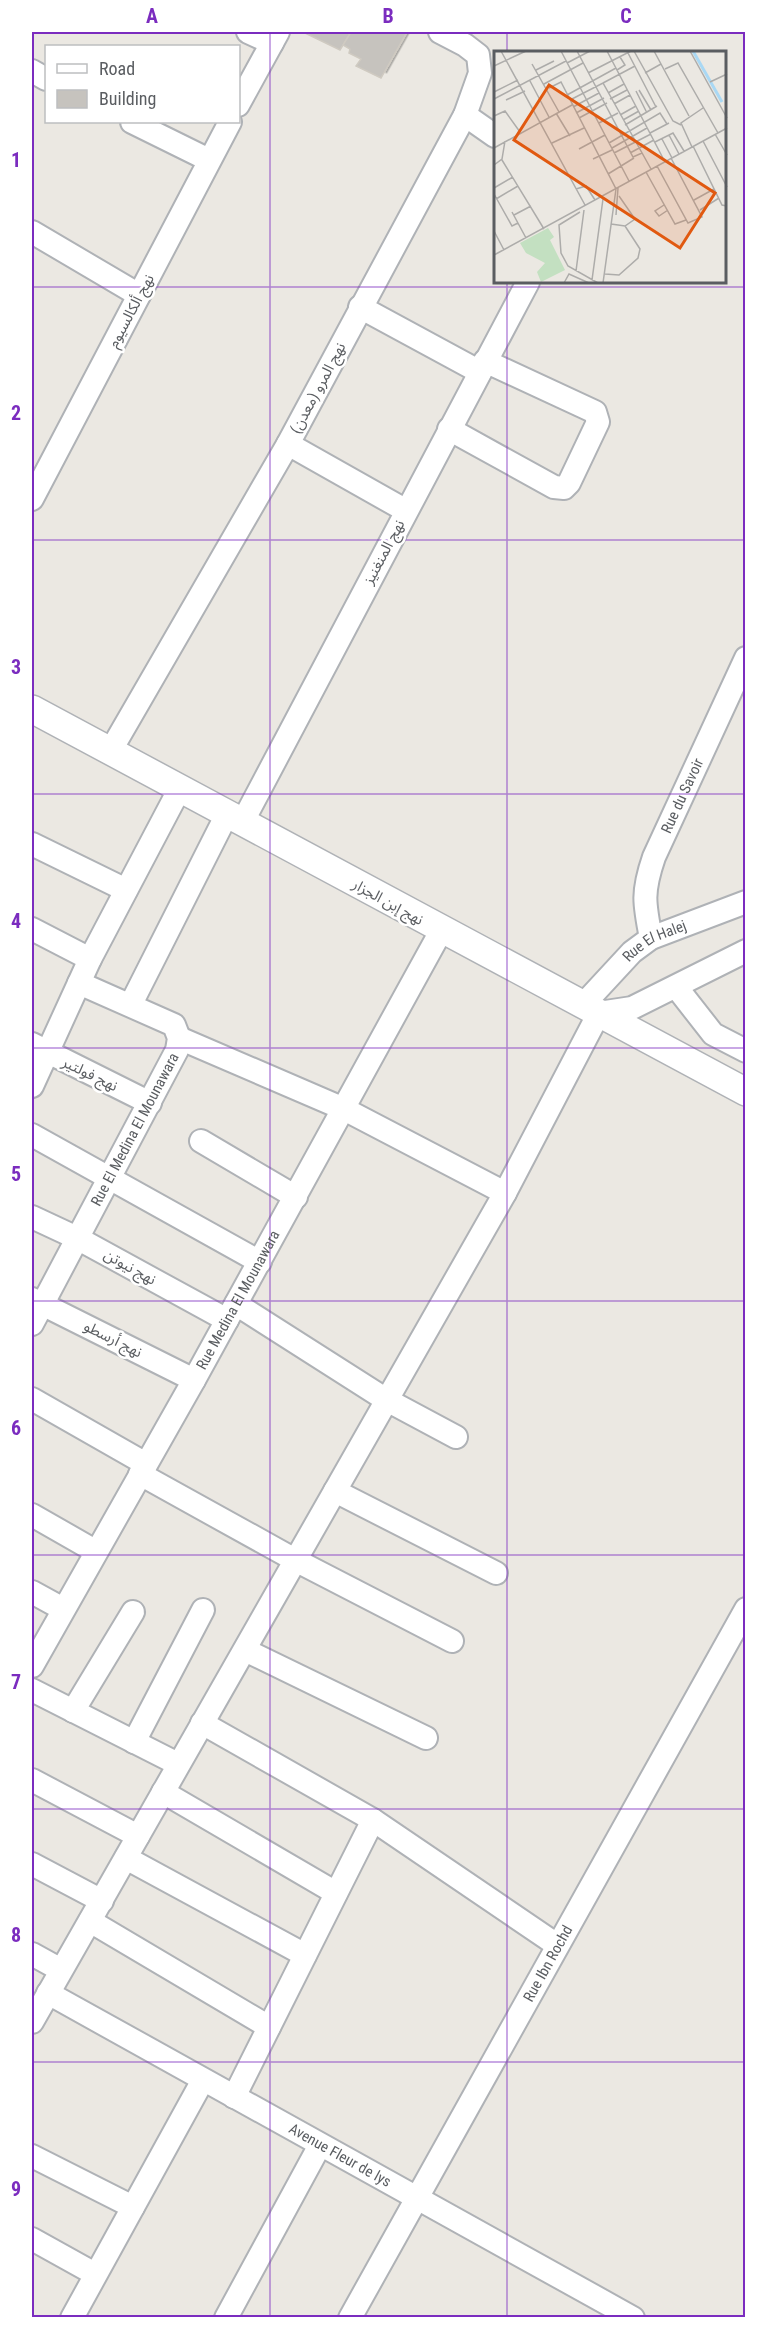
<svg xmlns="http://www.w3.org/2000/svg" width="777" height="2349" font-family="'Roboto Condensed','Noto Sans Arabic',sans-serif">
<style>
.building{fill:#c6c3be;stroke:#cfcac1;stroke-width:1.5;filter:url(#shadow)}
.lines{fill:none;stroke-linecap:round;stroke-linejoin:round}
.minor-casing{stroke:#afb2b6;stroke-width:26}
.tertiary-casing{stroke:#afb2b6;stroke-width:30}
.minor{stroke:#fff;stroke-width:22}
.tertiary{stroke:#fff;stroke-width:27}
.grid{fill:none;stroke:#7b2cbf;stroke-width:1.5;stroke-opacity:0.55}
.labels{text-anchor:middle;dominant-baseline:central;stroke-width:5;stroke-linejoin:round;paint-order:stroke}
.street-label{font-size:15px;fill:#5a5d61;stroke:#fff}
.inset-river{fill:none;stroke:#a9d8f4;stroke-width:3}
.inset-road{fill:none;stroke:#adacaa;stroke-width:1.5}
.view{fill:#e15910;fill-opacity:0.15;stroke:#e15910;stroke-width:3}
.inset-edge{fill:none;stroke:#5a5d61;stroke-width:3}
.neatline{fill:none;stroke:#7b2cbf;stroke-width:2}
.grid-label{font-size:20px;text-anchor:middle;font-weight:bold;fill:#7b2cbf}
</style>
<defs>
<filter id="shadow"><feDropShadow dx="5.5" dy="-5.5" stdDeviation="0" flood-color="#0004"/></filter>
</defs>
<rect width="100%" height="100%" fill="#ebe8e2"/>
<g class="building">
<path d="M 303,32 L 351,32 L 340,50 Z"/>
<path d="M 351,32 L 407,32 L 381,78 L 356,66 L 361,59 L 349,53 L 350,49 L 343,45 Z"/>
</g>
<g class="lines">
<g class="minor-casing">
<g id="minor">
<path d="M 248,32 L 272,43"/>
<path d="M 32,71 L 46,79"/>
<path d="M 238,105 L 278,32"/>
<path d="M 465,115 L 495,136"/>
<path d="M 132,122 L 209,160"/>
<path d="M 32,232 L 139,295"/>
<path d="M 360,307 L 480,372"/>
<path d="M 449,429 L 554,487 L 564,488 L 569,483 L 598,422 L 595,412 L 485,361"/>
<path d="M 288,444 L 405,510"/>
<path d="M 32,499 L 230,122"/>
<path d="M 111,750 L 288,444 L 465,115 L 480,73 L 478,55 L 465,45 L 440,32"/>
<path d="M 242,823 L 528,282"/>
<path d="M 32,844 L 126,890"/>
<path d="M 32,929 L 90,959"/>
<path id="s1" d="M 651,938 C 644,903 642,892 654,857 L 746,658"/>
<path d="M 677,988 L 713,1034 L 746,1051"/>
<path d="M 131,1004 L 227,814"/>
<path id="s2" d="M 582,1006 L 632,952 L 651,938 L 746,902"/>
<path d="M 179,1038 L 344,1109 L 505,1193"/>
<path d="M 32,1044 L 150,1103"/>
<path d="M 32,1086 L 90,959 L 179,790"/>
<path d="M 32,1135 L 260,1262"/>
<path d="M 201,1141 L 296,1197"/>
<path d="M 32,1217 L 77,1238 L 227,1320"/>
<path d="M 32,1299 L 194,1380"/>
<path d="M 236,1304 L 385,1399 L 456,1437"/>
<path id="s3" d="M 32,1324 L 177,1050 L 179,1038 L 174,1025 L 79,983"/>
<path d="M 32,1399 L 146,1464"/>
<path d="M 140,1474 L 297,1561 L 452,1641"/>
<path d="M 335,1491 L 496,1573"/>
<path d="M 32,1515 L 95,1551"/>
<path d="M 32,1592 L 63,1609"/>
<path d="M 245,1650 L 426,1738"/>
<path id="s4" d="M 32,1666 L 194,1380 L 441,931"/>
<path d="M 32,1690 L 178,1764"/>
<path d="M 73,1711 L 133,1612"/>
<path d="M 202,1723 L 373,1820 L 557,1945"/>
<path d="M 134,1742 L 203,1610"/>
<path d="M 32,1780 L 138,1836"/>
<path d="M 163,1792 L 336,1893"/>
<path d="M 126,1858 L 305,1955"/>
<path d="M 32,1864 L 102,1901"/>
<path d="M 90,1921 L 269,2027"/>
<path d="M 32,1954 L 61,1970"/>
<path id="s5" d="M 48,1993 L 633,2318"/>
<path d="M 32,2022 L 505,1193 L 599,1013 L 632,1008 L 746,951"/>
<path d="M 234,2097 L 373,1820"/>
<path d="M 32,2156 L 133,2207"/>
<path d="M 32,2239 L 95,2274"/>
<path d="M 72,2318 L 203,2080"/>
<path d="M 226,2318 L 320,2145"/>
<path id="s6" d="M 350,2318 L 746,1609"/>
</g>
</g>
<g class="tertiary-casing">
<path id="tertiary" d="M 32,709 L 746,1092"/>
</g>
<use href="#minor" class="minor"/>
<use href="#tertiary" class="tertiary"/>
</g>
<path class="grid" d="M 270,32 L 270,2318M 507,32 L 507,52M 507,282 L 507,2318M 32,287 L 746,287M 32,540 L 746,540M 32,794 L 746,794M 32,1048 L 746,1048M 32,1301 L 746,1301M 32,1555 L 746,1555M 32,1809 L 746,1809M 32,2062 L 746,2062"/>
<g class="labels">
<g class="street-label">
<text transform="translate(131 311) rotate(-62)">نهج ألكالسيوم</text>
<text transform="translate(318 388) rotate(-62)">نهج المرو (معدن)</text>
<text transform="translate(384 552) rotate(-62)">نهج المنغنيز</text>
<text stroke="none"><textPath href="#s1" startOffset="150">Rue du Savoir</textPath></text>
<text transform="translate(388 902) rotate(29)">نهج إبن الجزار</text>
<text stroke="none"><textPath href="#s2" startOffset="99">Rue El Halej</textPath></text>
<text transform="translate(90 1074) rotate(26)">نهج فولتير</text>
<text stroke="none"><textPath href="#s3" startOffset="220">Rue El Medina El Mounawara</textPath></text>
<text transform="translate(130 1267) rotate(29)">نهج نيوتن</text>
<text stroke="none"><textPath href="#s4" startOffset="420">Rue Medina El Mounawara</textPath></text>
<text transform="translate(113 1339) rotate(27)">نهج أرسطو</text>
<text stroke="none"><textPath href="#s6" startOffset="406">Rue Ibn Rochd</textPath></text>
<text stroke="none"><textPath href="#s5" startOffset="334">Avenue Fleur de lys</textPath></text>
</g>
</g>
<g transform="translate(494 51)">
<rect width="232" height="232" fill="#ebe8e2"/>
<path d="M 54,177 L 60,186 L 56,189 L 71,219 L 47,231 L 43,221 L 51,212 L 32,202 L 26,192 Z" fill="#c3e0c1"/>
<path class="inset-river" d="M 199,0 L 228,51"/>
<path class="inset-road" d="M 7,0 L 91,154M 67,0 L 135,130M 83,0 L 139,106 L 148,102M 113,0 L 171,111M 140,0 L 179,70 L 187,74M 160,0 L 195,65M 196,0 L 233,67M 134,2 L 162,56M 73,12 L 96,0M 38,13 L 65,61M 0,15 L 32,0M 171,18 L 184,12 L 224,82M 42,19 L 60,10M 123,19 L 131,14 L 126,6M 94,22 L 137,0M 151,22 L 167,13M 36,30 L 55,66M 216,31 L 233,23M 109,32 L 141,15M 50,33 L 89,12M 55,37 L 67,31 L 122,138 L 109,232M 145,39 L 157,59M 142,40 L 153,62M 0,41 L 24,29M 114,42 L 130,33M 73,44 L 122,17M 0,48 L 72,10M 116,48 L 133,39M 12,49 L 31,40M 76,49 L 109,32 L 157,118M 120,53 L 136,44M 79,56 L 105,42M 62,62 L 76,85M 82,62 L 110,47M 126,64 L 142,55M 0,65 L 11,60 L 26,81M 85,67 L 113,52M 129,69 L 145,60M 105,72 L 124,62M 131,74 L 163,55M 156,82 L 175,72M 221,83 L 233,104M 175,84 L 185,103M 168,88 L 178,107M 209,90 L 233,136M 161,91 L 179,82 L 190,100M 58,92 L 90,77M 115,92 L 166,62 L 173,73M 199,95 L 228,154 L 233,155M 198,96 L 187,72 L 209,57M 0,97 L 78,54M 118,97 L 153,77M 85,98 L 111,84M 120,102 L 157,83M 136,102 L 160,89M 99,108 L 118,99M 8,109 L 50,178M 0,114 L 8,108 L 11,90M 163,115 L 194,172 L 208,166 L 177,107M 152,121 L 181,173 L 192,169M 114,123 L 140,107M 0,137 L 19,126M 82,138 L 92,135 L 101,149M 0,143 L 18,175 L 24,172M 2,148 L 24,135M 200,149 L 220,138M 170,154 L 161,160 L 165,165 L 174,159M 206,159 L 225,147M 18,161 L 32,187M 86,161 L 65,174 L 67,202 L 74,215 L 104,232M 20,164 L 37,155M 122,164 L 124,137M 117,173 L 131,175 L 141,168 L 125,145M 0,180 L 10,199M 0,204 L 233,77M 82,220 L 90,159M 111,223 L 125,224 L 144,207 L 146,198 L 131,175M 98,229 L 109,148M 70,232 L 75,223 L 95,232"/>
<path class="view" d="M 55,34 L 221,142 L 186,197 L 20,89 Z"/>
<rect width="232" height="232" class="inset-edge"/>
</g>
<rect width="777" height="2349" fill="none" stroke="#ffffff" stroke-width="66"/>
<rect x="45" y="45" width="195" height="78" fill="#ffffff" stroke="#bdbec0" stroke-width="1.5"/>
<rect x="57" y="64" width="30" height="9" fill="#ffffff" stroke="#bdbec0" stroke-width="1.5"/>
<text x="99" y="75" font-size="18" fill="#5a5d61">Road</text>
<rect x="57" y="90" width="30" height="18" fill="#c6c3be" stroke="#bdbec0" stroke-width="1.5"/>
<text x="99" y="105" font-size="18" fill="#5a5d61">Building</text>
<rect x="33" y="33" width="711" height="2283" class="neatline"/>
<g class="grid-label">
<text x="152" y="23">A</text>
<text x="388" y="23">B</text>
<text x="626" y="23">C</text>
<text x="16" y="167">1</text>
<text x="16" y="420">2</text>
<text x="16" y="674">3</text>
<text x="16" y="928">4</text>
<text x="16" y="1181">5</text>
<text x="16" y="1435">6</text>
<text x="16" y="1689">7</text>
<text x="16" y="1942">8</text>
<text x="16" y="2196">9</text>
</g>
</svg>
